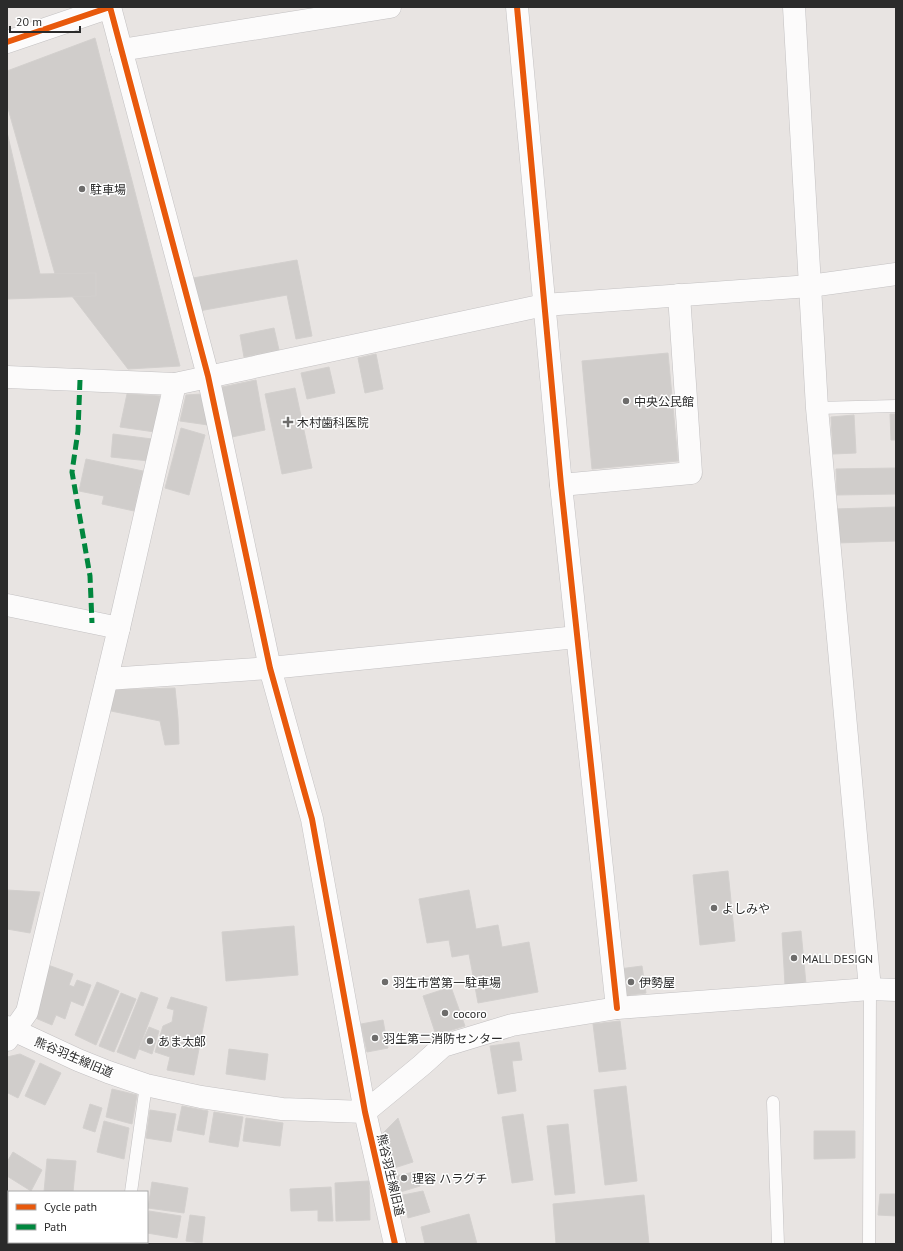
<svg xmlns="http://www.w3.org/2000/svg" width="903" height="1251" font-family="'PT Sans','Noto Sans JP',sans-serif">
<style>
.building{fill:#d0cdcb;stroke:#d3d0ce}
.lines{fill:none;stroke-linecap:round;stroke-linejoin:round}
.service-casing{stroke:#c3c1c2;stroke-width:13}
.minor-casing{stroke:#c3c1c2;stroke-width:23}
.tertiary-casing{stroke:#c3c1c2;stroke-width:23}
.service{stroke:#fcfbfb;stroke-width:12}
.minor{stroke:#fcfbfb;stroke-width:22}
.tertiary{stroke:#fcfbfb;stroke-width:22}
.quiet{stroke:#00873e;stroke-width:5;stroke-dasharray:10 5;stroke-linecap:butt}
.cycleway-casing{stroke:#fff;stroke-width:8}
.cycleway{stroke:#e8590c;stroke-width:6}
.poi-dot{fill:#6d6c6b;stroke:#fff;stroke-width:1.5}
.labels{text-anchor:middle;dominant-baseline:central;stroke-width:3;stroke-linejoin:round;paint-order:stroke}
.poi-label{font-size:12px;fill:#2b2b2b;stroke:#fff;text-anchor:start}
.street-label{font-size:12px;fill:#2b2b2b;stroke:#fff}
</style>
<rect width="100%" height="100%" fill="#e8e4e2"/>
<g class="building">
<path d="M 95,38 L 180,366 L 128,369 L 55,274 L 7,105 L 7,71 Z"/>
<path d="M 7,132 L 40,274 L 96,273 L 96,296 L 7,299 Z"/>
<path d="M 297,260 L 312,336 L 296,339 L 287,295 L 199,311 L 193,278 Z"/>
<path d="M 274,328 L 279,350 L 244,357 L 240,335 Z"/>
<path d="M 668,353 L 678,461 L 592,469 L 582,361 Z"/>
<path d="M 376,354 L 383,389 L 365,393 L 358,358 Z"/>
<path d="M 329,367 L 335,393 L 307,399 L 301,373 Z"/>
<path d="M 256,380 L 265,430 L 232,437 L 222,387 Z"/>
<path d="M 295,388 L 312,468 L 282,474 L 265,394 Z"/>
<path d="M 127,394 L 160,396 L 155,432 L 120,427 Z"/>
<path d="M 202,394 L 208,425 L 180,421 L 186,395 Z"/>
<path d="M 890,414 L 896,414 L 896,440 L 891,440 Z"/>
<path d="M 854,415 L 856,453 L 833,454 L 831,417 Z"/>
<path d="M 181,428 L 205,435 L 189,495 L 165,488 Z"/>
<path d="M 113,434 L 152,439 L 149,461 L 111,457 Z"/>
<path d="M 86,459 L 143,471 L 134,511 L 102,504 L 104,496 L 79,491 Z"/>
<path d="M 896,468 L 896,494 L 837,495 L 836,469 Z"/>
<path d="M 896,507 L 896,541 L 837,543 L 835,509 Z"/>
<path d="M 175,688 L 178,718 L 179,744 L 165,745 L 160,721 L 111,711 L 111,690 Z"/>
<path d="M 728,871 L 735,941 L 700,945 L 693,875 Z"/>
<path d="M 7,890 L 40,892 L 30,933 L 7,929 Z"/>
<path d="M 469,890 L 476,929 L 498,925 L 502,947 L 529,942 L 538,992 L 478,1003 L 469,954 L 452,957 L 449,940 L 427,943 L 419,899 Z"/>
<path d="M 294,926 L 298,975 L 226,981 L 222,932 Z"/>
<path d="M 801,931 L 806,984 L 785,985 L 782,933 Z"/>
<path d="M 48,965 L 73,974 L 69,985 L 74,987 L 77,980 L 91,985 L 83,1006 L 71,1001 L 65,1019 L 56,1015 L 52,1025 L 33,1017 Z"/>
<path d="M 642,966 L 646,993 L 623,996 L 619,969 Z"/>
<path d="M 97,982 L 119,991 L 96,1045 L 75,1035 Z"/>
<path d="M 451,987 L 465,1026 L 436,1035 L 423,996 Z"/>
<path d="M 141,992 L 158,998 L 135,1059 L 117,1052 Z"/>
<path d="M 121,993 L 136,999 L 114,1052 L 99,1046 Z"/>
<path d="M 171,997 L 207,1007 L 194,1075 L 167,1070 L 170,1057 L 155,1052 L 163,1026 L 172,1022 L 174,1010 L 167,1008 Z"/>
<path d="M 383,1020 L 388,1048 L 367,1052 L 361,1024 Z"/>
<path d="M 620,1021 L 626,1069 L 599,1072 L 593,1024 Z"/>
<path d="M 149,1027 L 159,1031 L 152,1054 L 139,1049 Z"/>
<path d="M 519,1042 L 522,1060 L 512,1061 L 516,1091 L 498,1094 L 490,1046 Z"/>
<path d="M 229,1049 L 268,1054 L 265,1080 L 226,1074 Z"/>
<path d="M 20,1054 L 35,1061 L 18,1098 L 8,1093 L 7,1094 L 7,1057 Z"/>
<path d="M 40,1063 L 61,1073 L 45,1105 L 25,1096 Z"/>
<path d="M 626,1086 L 637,1181 L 605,1185 L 594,1090 Z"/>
<path d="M 112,1089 L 137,1095 L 132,1124 L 106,1117 Z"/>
<path d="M 90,1104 L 102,1108 L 95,1132 L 83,1128 Z"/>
<path d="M 182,1106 L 208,1111 L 204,1135 L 177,1130 Z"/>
<path d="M 150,1110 L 176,1114 L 171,1142 L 146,1138 Z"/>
<path d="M 214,1112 L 243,1117 L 238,1147 L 209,1142 Z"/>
<path d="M 523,1114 L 533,1180 L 512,1183 L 502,1117 Z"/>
<path d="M 246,1118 L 283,1123 L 280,1146 L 243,1141 Z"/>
<path d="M 398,1118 L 413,1162 L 391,1169 L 381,1135 Z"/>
<path d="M 104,1121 L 129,1128 L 124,1159 L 97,1152 Z"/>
<path d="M 568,1124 L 575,1193 L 555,1195 L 547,1126 Z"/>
<path d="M 814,1131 L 855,1131 L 855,1158 L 814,1159 Z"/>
<path d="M 13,1152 L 42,1170 L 31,1191 L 7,1176 L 7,1162 Z"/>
<path d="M 47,1159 L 76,1161 L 73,1192 L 44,1192 Z"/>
<path d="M 414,1172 L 420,1186 L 397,1193 L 391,1177 Z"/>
<path d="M 369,1181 L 370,1220 L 336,1221 L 335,1183 Z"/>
<path d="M 152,1182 L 188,1188 L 184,1213 L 148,1208 Z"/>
<path d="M 331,1187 L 333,1221 L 318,1221 L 318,1210 L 291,1211 L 290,1189 Z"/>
<path d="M 423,1191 L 430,1212 L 408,1218 L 403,1195 Z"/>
<path d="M 880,1194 L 896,1194 L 896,1216 L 878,1215 Z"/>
<path d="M 644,1195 L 649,1244 L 556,1244 L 553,1204 Z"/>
<path d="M 149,1211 L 181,1216 L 177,1238 L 147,1233 Z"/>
<path d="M 469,1214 L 477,1244 L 425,1244 L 421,1227 Z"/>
<path d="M 190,1215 L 205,1217 L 202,1243 L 186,1241 Z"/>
</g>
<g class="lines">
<g class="service-casing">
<g id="service">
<path d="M 817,408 L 896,406"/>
<path d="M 773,1102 L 778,1244"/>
<path d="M 131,1192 L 146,1085"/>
<path d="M 124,1244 L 124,1242"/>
<path d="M 869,1244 L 870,989"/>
</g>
</g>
<g class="minor-casing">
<g id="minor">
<path d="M 517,7 L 561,485 L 617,1008"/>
<path d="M 794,7 L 817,408 L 870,989"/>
<path d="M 7,42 L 110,7 L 208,376 L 270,668 L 312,819 L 365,1112 L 422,1065 L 443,1046 L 512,1025 L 617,1008 L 870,989 L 896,990"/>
<path d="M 121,50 L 390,7"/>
<path d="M 7,377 L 175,384 L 544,305 L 810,286 L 896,274"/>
<path d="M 561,485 L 691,473 L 679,295"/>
<path d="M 7,605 L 119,628"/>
<path d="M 107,679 L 270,668 L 577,637"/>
<path d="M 7,1040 L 27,1012 L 119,628 L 175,384"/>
</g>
</g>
<g class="tertiary-casing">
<path id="tertiary" d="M 7,1027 L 78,1060 L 108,1072 L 146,1085 L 201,1097 L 282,1109 L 365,1112 L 395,1244"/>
</g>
<use href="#service" class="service"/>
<use href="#minor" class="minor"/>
<use href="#tertiary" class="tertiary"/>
<path class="quiet" d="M 80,380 L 78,431 L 72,472 L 90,576 L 92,623"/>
<g class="cycleway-casing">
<g id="cycleway">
<path d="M 517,7 L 561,485 L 617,1008"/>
<path d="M 7,42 L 110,7 L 208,376 L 270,668 L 312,819 L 365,1112 L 395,1244"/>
</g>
</g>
<use href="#cycleway" class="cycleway"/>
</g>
<g class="poi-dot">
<circle cx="82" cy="189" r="4"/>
<circle cx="626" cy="401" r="4"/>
<path d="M286 416h4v4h4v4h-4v4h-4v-4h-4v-4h4z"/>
<circle cx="714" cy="908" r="4"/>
<circle cx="794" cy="958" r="4"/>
<circle cx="385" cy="982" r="4"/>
<circle cx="631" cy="982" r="4"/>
<circle cx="445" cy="1013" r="4"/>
<circle cx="375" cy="1038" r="4"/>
<circle cx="150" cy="1041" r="4"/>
<circle cx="404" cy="1178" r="4"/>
</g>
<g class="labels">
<g class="poi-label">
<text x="90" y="189">駐車場</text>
<text x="634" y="401">中央公民館</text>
<text x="297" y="422">木村歯科医院</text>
<text x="722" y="908">よしみや</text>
<text x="802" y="958">MALL DESIGN</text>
<text x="393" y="982">羽生市営第一駐車場</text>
<text x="639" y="982">伊勢屋</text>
<text x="453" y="1013">cocoro</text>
<text x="383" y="1038">羽生第二消防センター</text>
<text x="158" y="1041">あま太郎</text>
<text x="412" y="1178">理容 ハラグチ</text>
</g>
<g class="street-label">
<text transform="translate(74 1057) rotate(23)">熊谷羽生線旧道</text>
<text transform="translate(391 1175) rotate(77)">熊谷羽生線旧道</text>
</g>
</g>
<rect width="903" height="1251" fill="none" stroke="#2b2b2b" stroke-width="16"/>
<rect x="8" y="1191" width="140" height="52" fill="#ffffff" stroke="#aaaaaa"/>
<rect x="16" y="1204" width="20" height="6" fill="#e8590c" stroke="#aaaaaa"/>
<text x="44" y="1211" font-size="12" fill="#2b2b2b">Cycle path</text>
<rect x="16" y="1224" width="20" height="6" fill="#00873e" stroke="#aaaaaa"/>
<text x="44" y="1231" font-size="12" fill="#2b2b2b">Path</text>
<path d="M10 26v6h70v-6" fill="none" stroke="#2b2b2b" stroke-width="2"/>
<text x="16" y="26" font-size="12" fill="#2b2b2b" stroke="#ffffff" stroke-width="3" paint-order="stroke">20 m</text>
</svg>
